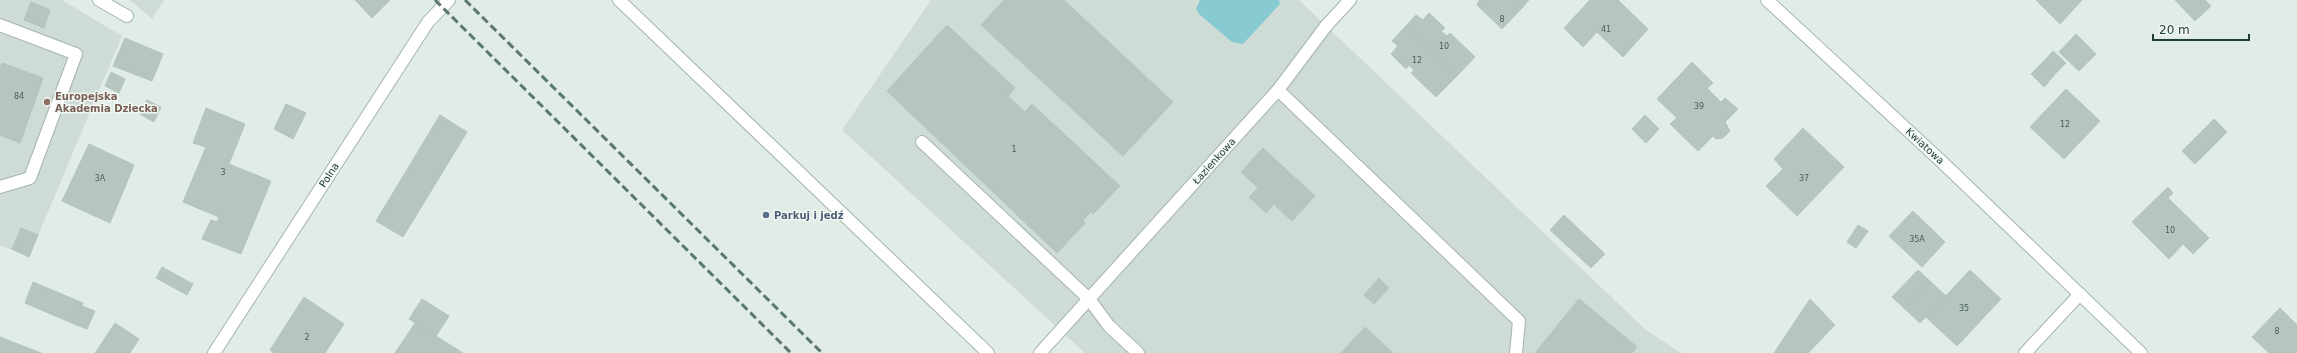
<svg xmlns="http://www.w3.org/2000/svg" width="2297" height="353" font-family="'DejaVu Sans',sans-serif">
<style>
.built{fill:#cfdbd5}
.water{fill:#87cad2}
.building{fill:#b6c6bf;stroke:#b3c5bd}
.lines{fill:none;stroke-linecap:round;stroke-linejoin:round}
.service-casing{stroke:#a4b4ad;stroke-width:14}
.minor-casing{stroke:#a4b4ad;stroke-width:14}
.service{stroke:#fff;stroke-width:12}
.minor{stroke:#fff;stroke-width:12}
.rail{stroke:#5b786f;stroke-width:3;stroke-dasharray:8 4;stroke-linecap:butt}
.education-dot{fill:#8d6e63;stroke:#f1f8f4;stroke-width:1.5}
.service-dot{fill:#5c6f8a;stroke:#f1f8f4;stroke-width:1.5}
.labels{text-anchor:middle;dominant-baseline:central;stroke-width:3;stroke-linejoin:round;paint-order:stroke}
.number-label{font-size:8px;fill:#465e56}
.education-label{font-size:10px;font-weight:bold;fill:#785e54;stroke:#f1f8f4;text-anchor:start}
.street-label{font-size:10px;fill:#213c33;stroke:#f1f8f4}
.service-label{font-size:10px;font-weight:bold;fill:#4e5e75;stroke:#f1f8f4;text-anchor:start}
</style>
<rect width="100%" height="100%" fill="#e1ece6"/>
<g class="built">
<path d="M 0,0 L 62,0 L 122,36 L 29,257 L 0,245 Z"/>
<path d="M 130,0 L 164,0 L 152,19 Z"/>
<path d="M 931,0 L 1299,0 L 1646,330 L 1681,353 L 1085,353 L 842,130 Z"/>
</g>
<path class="water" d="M 1200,0 L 1279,0 L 1280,4 L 1243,44 L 1232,42 L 1199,14 L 1196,9 Z"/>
<g class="building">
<path d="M 355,0 L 390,0 L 372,18 Z"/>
<path d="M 1004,0 L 1064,0 L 1173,102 L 1123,156 L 981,25 Z"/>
<path d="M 1479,0 L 1513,0 L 1522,8 L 1502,29 L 1477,5 Z"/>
<path d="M 1513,0 L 1529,0 L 1522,8 Z"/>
<path d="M 1590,0 L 1618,0 L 1648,29 L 1623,57 L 1597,32 L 1583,47 L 1564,28 Z"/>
<path d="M 2036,0 L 2082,0 L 2060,24 Z"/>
<path d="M 2175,0 L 2205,0 L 2211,6 L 2195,21 Z"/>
<path d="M 31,2 L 50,10 L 44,28 L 24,20 Z"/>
<path d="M 1429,13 L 1445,28 L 1441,31 L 1447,36 L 1450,33 L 1475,57 L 1456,77 L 1404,28 L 1416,15 L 1423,20 Z"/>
<path d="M 947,25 L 1015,88 L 1008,96 L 1025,112 L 1032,104 L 1120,186 L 1093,214 L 1091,212 L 1083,220 L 1085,223 L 1057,253 L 887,91 Z"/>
<path d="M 1404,28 L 1456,77 L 1436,97 L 1411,73 L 1414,70 L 1409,65 L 1406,69 L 1391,54 L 1398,46 L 1392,41 Z"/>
<path d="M 2076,34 L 2096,54 L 2079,71 L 2059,52 Z"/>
<path d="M 125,38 L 163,54 L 152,81 L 113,66 Z"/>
<path d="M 2053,51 L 2066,63 L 2057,72 L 2045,60 Z"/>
<path d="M 2045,60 L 2057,72 L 2044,87 L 2031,74 Z"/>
<path d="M 1692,62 L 1713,83 L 1707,88 L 1721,102 L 1725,98 L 1738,109 L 1725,122 L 1730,131 L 1723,138 L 1716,139 L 1713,136 L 1698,151 L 1670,124 L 1677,118 L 1657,99 Z"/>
<path d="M 2,63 L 43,78 L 20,143 L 0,135 L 0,68 Z"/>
<path d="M 111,72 L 125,79 L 119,93 L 105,86 Z"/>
<path d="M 2066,89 L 2100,121 L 2064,159 L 2030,127 Z"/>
<path d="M 147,100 L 161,107 L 154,122 L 140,114 Z"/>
<path d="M 286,104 L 306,113 L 293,139 L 274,129 Z"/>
<path d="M 206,108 L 245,124 L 229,164 L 271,181 L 241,254 L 202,239 L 211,220 L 217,222 L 219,217 L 183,202 L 206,147 L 193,143 Z"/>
<path d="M 440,115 L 467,132 L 403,237 L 376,221 Z"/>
<path d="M 1645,115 L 1659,129 L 1646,143 L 1632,129 Z"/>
<path d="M 2214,119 L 2227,132 L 2195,164 L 2182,151 Z"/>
<path d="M 1803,128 L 1844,167 L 1797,216 L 1766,186 L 1783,169 L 1774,159 Z"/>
<path d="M 89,144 L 134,165 L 110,223 L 62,201 Z"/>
<path d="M 1263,148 L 1315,196 L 1292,221 L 1274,204 L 1266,213 L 1249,197 L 1258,188 L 1241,172 Z"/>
<path d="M 2168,187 L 2173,193 L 2168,198 L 2209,238 L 2193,254 L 2183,244 L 2169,259 L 2132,222 Z"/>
<path d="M 1913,211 L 1945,242 L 1922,267 L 1889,236 Z"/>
<path d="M 1564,215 L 1605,254 L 1591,268 L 1550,230 Z"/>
<path d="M 1858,225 L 1868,231 L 1856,248 L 1847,242 Z"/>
<path d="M 21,228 L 38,235 L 29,257 L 12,249 Z"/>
<path d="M 162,267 L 193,284 L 187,295 L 156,278 Z"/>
<path d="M 1918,270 L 1931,282 L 1905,309 L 1892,297 Z"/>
<path d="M 1970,270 L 2001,299 L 1957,346 L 1926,317 Z"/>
<path d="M 1379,278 L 1389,288 L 1374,304 L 1364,295 Z"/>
<path d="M 33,282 L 83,303 L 74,324 L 25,303 Z"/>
<path d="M 1931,282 L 1946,296 L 1920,323 L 1905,309 Z"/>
<path d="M 304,297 L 344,324 L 325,353 L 274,353 L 270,350 Z"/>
<path d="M 422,299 L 449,316 L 436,336 L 409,319 Z"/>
<path d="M 1579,299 L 1637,347 L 1632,353 L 1535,353 Z"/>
<path d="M 1810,299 L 1835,325 L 1808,353 L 1774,353 Z"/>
<path d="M 82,306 L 95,311 L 87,329 L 74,324 Z"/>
<path d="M 2280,308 L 2297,325 L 2297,353 L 2269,353 L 2252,337 Z"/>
<path d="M 115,323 L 139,339 L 130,353 L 95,353 Z"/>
<path d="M 415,323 L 436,336 L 463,353 L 395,353 Z"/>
<path d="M 1365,327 L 1393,353 L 1341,353 Z"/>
<path d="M 0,337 L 41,353 L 0,353 Z"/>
</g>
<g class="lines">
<g class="service-casing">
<g id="service">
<path d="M 0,25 L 76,54 L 30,178 L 0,187"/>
<path d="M 1278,90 L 1519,321 L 1516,353"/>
<path d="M 922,142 L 1089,299 L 1109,326 L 1138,353"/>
<path d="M 1040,353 L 1278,90 L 1326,26"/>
</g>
</g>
<g class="minor-casing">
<g id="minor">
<path d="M 99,0 L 127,16"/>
<path d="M 619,0 L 988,353"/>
<path d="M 1767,0 L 1942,162 L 2141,353"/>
<path d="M 1326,26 L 1350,0"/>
<path d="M 214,353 L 428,22 L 449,0"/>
<path d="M 2025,353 L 2080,294"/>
</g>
</g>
<use href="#service" class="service"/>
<use href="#minor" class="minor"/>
<g class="rail">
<path d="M 435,0 L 791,353"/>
<path d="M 465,0 L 822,353"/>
</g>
</g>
<circle class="education-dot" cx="47" cy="102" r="4"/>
<circle class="service-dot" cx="766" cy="215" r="4"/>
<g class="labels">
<g class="number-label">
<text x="1502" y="19">8</text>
<text x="1606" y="29">41</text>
<text x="1444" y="46">10</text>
<text x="1417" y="60">12</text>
<text x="19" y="96">84</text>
<text x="1699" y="106">39</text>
<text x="2065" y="124">12</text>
<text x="1014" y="149">1</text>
<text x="223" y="172">3</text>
<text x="100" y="178">3A</text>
<text x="1804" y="178">37</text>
<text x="2170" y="230">10</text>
<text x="1917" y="239">35A</text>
<text x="1964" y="308">35</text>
<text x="2277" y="331">8</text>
<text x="307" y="337">2</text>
</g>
<g class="education-label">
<text x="55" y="96">Europejska<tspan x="55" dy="12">Akademia Dziecka</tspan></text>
</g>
<g class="street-label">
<text transform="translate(1925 146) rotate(43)">Kwiatowa</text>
<text transform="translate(1214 161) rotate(-48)">Łazienkowa</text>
<text transform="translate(329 175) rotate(-57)">Polna</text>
</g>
<g class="service-label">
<text x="774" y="215">Parkuj i jedź</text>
</g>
</g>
<path d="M2153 34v6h96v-6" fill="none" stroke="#213c33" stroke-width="2"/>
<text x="2159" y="34" font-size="12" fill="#213c33" stroke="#f1f8f4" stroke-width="3" paint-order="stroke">20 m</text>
</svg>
